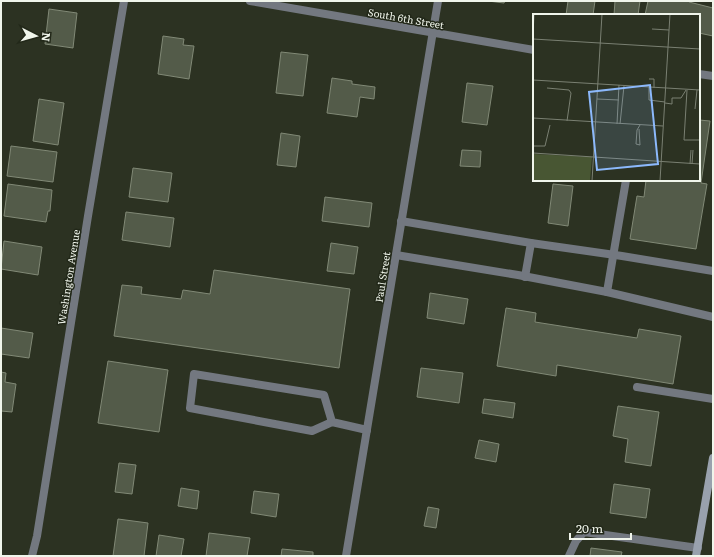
<svg xmlns="http://www.w3.org/2000/svg" width="714" height="557" font-family="Literata,serif">
<style>
.building{fill:#535b49;stroke:#818976}
.lines{fill:none;stroke-linecap:round;stroke-linejoin:round}
.lane{stroke:#737880;stroke-width:8}
.street{stroke:#737880;stroke-width:8}
.secondary{stroke:#99a1ad;stroke-width:8}
.labels{text-anchor:middle;dominant-baseline:central;stroke-width:3;stroke-linejoin:round;paint-order:stroke}
.street-label{font-size:10px;fill:#f0f5eb;stroke:#222819}
.inset-road{fill:none;stroke:#7a8072;stroke-width:1}
.view{fill:#8cb9fc;fill-opacity:0.15;stroke:#8cb9fc;stroke-width:2}
.inset-edge{fill:none;stroke:#f0f5eb;stroke-width:2}
</style>
<rect width="100%" height="100%" fill="#2c3222"/>
<g class="building">
<path d="M 488,1 L 505,1 L 504,3 Z"/>
<path d="M 568,1 L 595,1 L 593,15 L 566,15 Z"/>
<path d="M 615,1 L 640,1 L 638,15 L 614,15 Z"/>
<path d="M 648,1 L 689,1 L 689,2 L 713,8 L 713,36 L 699,33 L 699,15 L 645,15 Z"/>
<path d="M 49,9 L 77,13 L 73,48 L 45,44 Z"/>
<path d="M 163,36 L 184,39 L 183,45 L 194,46 L 189,79 L 158,74 Z"/>
<path d="M 281,52 L 308,55 L 303,96 L 276,93 Z"/>
<path d="M 332,78 L 352,81 L 352,84 L 375,87 L 374,99 L 360,97 L 357,117 L 327,113 Z"/>
<path d="M 467,83 L 493,86 L 487,125 L 462,122 Z"/>
<path d="M 39,99 L 64,103 L 58,145 L 33,141 Z"/>
<path d="M 699,120 L 710,121 L 701,183 L 707,184 L 696,249 L 630,239 L 637,196 L 644,197 L 646,180 L 699,180 Z"/>
<path d="M 281,133 L 300,136 L 296,167 L 277,165 Z"/>
<path d="M 11,146 L 57,152 L 53,182 L 7,176 Z"/>
<path d="M 462,150 L 481,151 L 480,167 L 460,166 Z"/>
<path d="M 133,168 L 172,173 L 168,202 L 129,197 Z"/>
<path d="M 8,184 L 52,190 L 50,211 L 48,211 L 46,222 L 4,216 Z"/>
<path d="M 553,184 L 573,186 L 568,226 L 548,223 Z"/>
<path d="M 325,197 L 372,203 L 369,227 L 322,221 Z"/>
<path d="M 126,212 L 174,218 L 170,247 L 122,240 Z"/>
<path d="M 4,241 L 42,247 L 38,275 L 1,269 Z"/>
<path d="M 331,243 L 358,247 L 354,274 L 327,271 Z"/>
<path d="M 214,270 L 350,289 L 339,368 L 114,336 L 122,285 L 142,287 L 141,294 L 181,299 L 183,290 L 210,294 Z"/>
<path d="M 430,293 L 468,299 L 464,324 L 427,318 Z"/>
<path d="M 506,308 L 536,313 L 535,322 L 637,338 L 639,329 L 681,336 L 673,384 L 557,365 L 556,376 L 497,366 Z"/>
<path d="M 1,328 L 33,333 L 29,358 L 1,354 Z"/>
<path d="M 108,361 L 168,370 L 159,432 L 98,423 Z"/>
<path d="M 421,368 L 463,373 L 459,403 L 417,397 Z"/>
<path d="M 1,372 L 6,373 L 5,382 L 16,384 L 12,412 L 1,411 Z"/>
<path d="M 484,399 L 515,403 L 513,418 L 482,413 Z"/>
<path d="M 618,406 L 659,412 L 651,466 L 625,462 L 628,439 L 613,436 Z"/>
<path d="M 479,440 L 499,444 L 496,462 L 475,458 Z"/>
<path d="M 119,463 L 136,465 L 132,494 L 115,492 Z"/>
<path d="M 614,484 L 650,489 L 646,518 L 610,513 Z"/>
<path d="M 181,488 L 199,491 L 197,509 L 178,506 Z"/>
<path d="M 254,491 L 279,494 L 276,517 L 251,513 Z"/>
<path d="M 428,507 L 439,509 L 436,528 L 424,526 Z"/>
<path d="M 118,519 L 148,523 L 144,556 L 113,556 Z"/>
<path d="M 209,533 L 250,538 L 247,556 L 206,556 Z"/>
<path d="M 159,535 L 184,539 L 181,556 L 156,556 Z"/>
<path d="M 591,548 L 622,552 L 621,556 L 590,556 Z"/>
<path d="M 282,549 L 313,552 L 313,556 L 281,556 Z"/>
</g>
<g class="lines">
<g class="lane">
<path d="M 401,221 L 531,243 L 622,256 L 713,271"/>
<path d="M 396,255 L 518,275 L 607,292 L 713,317"/>
<path d="M 525,277 L 531,243"/>
<path d="M 607,292 L 626,180"/>
<path d="M 637,387 L 713,399"/>
<path d="M 332,422 L 312,431 L 190,408 L 194,374 L 324,395 L 332,422 L 367,430"/>
<path d="M 569,556 L 576,541 L 584,532 L 698,548"/>
</g>
<g class="street">
<path d="M 250,1 L 534,50"/>
<path d="M 699,74 L 713,76"/>
<path d="M 32,556 L 37,536 L 88,216 L 124,1"/>
<path d="M 346,556 L 438,1"/>
</g>
<path class="secondary" d="M 696,556 L 713,458"/>
</g>
<g class="labels">
<g class="street-label">
<text transform="translate(406 18) rotate(10)">South 6th Street</text>
<text transform="translate(68 277) rotate(-81)">Washington Avenue</text>
<text transform="translate(382 277) rotate(-81)">Paul Street</text>
</g>
</g>
<g transform="translate(533 14)">
<rect width="167" height="167" fill="#2c3222"/>
<path d="M 0,140 L 59,143 L 57,167 L 0,167 Z" fill="#485633"/>
<path class="inset-road" d="M 119,15 L 136,16M 0,21 L 1,0M 0,25 L 167,35M 116,65 L 121,65 L 121,74M 0,66 L 167,76M 116,73 L 116,86 L 132,88M 14,74 L 36,76 L 38,79 L 34,107M 154,76 L 151,126 L 167,126M 64,85 L 86,86M 132,89 L 139,90 L 139,84 L 148,84 L 153,76M 162,95 L 164,76M 0,104 L 130,112M 84,110 L 86,71M 87,110 L 91,72M 106,115 L 107,131 L 103,130 L 104,116 L 107,111M 0,132 L 12,132 L 17,111M 0,139 L 167,150M 157,150 L 158,136M 159,150 L 160,136M 59,167 L 69,0M 127,167 L 137,0"/>
<path class="view" d="M 117,71 L 125,150 L 64,156 L 56,78 Z"/>
<rect width="167" height="167" class="inset-edge"/>
</g>
<rect width="714" height="557" fill="none" stroke="#f0f5eb" stroke-width="4"/>
<g transform="translate(36 36) rotate(96)" stroke="#222819" stroke-width="3" paint-order="stroke">
<path d="M0-3L7 15L0 10L-7 15Z" fill="#f0f5eb"/>
<text y="-6" font-size="11" font-weight="bold" text-anchor="middle" fill="#f0f5eb">N</text>
</g>
<path d="M570 533v6h61v-6" fill="none" stroke="#f0f5eb" stroke-width="2"/>
<text x="576" y="533" font-size="12" fill="#f0f5eb" stroke="#222819" stroke-width="3" paint-order="stroke">20 m</text>
</svg>
